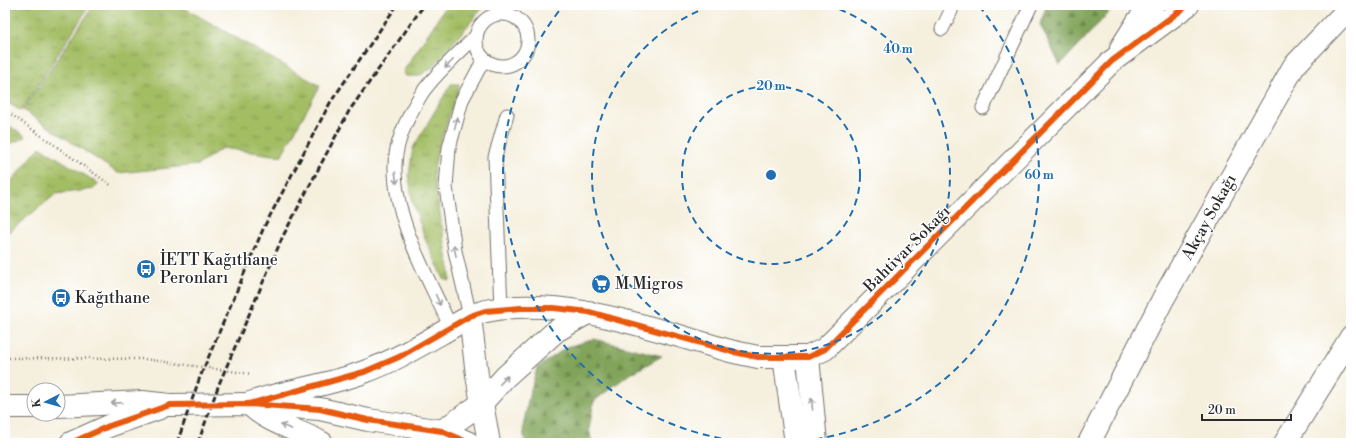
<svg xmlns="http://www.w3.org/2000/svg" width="1356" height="448" font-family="'Libre Bodoni',serif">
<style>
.grass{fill:url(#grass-tufts);stroke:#677448}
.forest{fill:url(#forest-firs);stroke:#566842}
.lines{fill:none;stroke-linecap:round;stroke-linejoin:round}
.lane-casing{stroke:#727069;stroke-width:15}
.street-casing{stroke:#727069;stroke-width:24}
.secondary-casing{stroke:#727069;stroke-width:24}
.primary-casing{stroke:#727069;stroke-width:24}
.path{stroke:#727069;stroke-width:2.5;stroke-dasharray:1 3;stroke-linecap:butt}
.lane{stroke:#fff;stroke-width:13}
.street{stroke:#fff;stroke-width:22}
.secondary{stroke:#fff;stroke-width:22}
.primary{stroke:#fff;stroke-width:22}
.rail{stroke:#2b2b2b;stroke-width:3;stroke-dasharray:6 3;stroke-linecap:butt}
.cycleway-casing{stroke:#fff;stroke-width:8}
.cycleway{stroke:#e8590c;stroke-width:6}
.oneway{stroke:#a0a0a0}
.ring{fill:none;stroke:#1f6fb2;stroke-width:2;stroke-dasharray:7 5}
.labels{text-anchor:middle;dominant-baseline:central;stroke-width:3;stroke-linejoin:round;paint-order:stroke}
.street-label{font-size:16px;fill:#2b2b2b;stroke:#fff}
.poi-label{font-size:16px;fill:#2b2b2b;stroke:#fff;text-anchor:start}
.centre{fill:#1f6fb2;stroke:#fff;stroke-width:2}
.ring-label{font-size:12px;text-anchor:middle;font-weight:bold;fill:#1f6fb2;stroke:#fff;stroke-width:3;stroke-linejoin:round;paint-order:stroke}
</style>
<defs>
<pattern id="grass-tufts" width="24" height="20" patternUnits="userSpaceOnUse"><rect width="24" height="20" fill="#a3bd64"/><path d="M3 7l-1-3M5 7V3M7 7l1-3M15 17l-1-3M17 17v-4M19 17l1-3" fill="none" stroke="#859a53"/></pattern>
<pattern id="forest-firs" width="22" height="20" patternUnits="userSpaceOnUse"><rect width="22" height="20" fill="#82a45a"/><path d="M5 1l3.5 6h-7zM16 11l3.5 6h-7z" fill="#6b864b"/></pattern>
</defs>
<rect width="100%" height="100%" fill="#fff"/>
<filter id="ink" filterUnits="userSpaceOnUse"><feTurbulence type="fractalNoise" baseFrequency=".025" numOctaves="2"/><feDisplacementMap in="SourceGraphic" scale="8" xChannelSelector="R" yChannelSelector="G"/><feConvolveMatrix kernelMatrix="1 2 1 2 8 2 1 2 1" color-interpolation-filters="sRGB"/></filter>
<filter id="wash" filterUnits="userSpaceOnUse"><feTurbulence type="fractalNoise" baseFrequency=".012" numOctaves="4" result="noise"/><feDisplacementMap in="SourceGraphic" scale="16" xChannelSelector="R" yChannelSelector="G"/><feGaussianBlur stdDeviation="0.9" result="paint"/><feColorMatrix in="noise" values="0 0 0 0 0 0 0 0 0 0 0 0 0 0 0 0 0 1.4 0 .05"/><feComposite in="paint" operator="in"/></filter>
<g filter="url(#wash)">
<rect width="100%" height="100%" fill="#f5efdd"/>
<g class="grass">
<path d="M 13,5 L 90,5 L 21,111 L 5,101 L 5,23 Z"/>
<path d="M 94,5 L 179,5 L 320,86 L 281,156 L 222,148 L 198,165 L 118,173 L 23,110 Z"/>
<path d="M 447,5 L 485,5 L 433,67 L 419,76 L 406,76 L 403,72 Z"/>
<path d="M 451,84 L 459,84 L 458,90 L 438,149 L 433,173 L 450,273 L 450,281 L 444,279 L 426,241 L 412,200 L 409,175 L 413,148 Z"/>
<path d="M 5,123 L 26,137 L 5,146 Z"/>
<path d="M 40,147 L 99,184 L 94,189 L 56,194 L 6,234 L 5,189 Z"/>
</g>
<g class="forest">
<path d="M 1047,5 L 1116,5 L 1060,65 L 1040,24 Z"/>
<path d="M 594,339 L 662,356 L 627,376 L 594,401 L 589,429 L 592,443 L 525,443 L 523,427 L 529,396 L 537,368 L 567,347 Z"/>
</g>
</g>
<g filter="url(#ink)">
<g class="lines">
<g class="lane-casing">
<g id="lane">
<circle cx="502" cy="40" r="26"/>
<path d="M 942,29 L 951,11 L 951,5"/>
<path d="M 983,108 L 1031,5"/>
<path d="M 501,309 L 495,157 L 507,115"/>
<path d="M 470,316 L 455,251 L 446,187 L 449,148 L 462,100 L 484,59"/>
<path d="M 451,328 C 429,279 394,221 395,166 C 395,141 409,114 422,93 C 437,72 458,54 476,36"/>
</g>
</g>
<g class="street-casing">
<g id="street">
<path d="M 1121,48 L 1138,21 L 1153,5"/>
<path d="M 470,316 L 477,375 L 489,443"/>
<path d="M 784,357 L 796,443"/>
<path d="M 808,357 L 816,443"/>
<path d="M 250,403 C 287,390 327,386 364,372 C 392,362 419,346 445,331 C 458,324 471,314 486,311 C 562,294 661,332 734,352 L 758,357 L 808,357 L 825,349 L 1112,61 L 1188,5"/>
<path d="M 442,431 L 482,403 L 505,377 L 556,331 L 589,312"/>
<path d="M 1089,443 L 1163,299 L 1294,66 L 1351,6"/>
</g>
</g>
<g class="secondary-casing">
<path id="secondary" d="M 1285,443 L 1351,337"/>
</g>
<g class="primary-casing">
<g id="primary">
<path d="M 249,404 C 270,424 297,429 322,443"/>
<path d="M 58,406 L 142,402 L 170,405 L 249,404 L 320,409 L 368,420 L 442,431 L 469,443"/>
<path d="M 5,407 L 34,407"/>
<path d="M 71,443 L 109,426 L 160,408"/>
</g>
</g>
<g class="path">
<path d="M 5,110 L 112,186"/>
<path d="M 5,358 L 144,359 L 252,374"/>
</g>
<use href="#lane" class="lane"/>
<use href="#street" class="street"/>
<use href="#secondary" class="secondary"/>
<use href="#primary" class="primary"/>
<g class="rail">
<path d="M 177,443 L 200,377 L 264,227 L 330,103 L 397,5"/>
<path d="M 198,443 L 219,384 L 283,236 L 349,111 L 424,5"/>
</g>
<g class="cycleway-casing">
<g id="cycleway">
<path d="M 249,404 L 364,372 L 399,357 L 470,316 L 485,311 L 521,308 L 554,308 L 589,312 L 734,352 L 758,357 L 808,357 L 825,349 L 1112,61 L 1188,5"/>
<path d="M 71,443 L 109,426 L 170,405 L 249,404 L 320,409 L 368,420 L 442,431 L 469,443"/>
</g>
</g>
<use href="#cycleway" class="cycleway"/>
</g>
<defs><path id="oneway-shaft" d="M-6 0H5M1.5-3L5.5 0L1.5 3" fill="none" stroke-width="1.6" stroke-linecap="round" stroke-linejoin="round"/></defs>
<g class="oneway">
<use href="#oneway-shaft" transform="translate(449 64) rotate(135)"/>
<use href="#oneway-shaft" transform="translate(456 123) rotate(-76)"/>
<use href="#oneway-shaft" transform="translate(396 178) rotate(83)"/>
<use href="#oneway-shaft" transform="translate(455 251) rotate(-101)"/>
<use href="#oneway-shaft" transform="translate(438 300) rotate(66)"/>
<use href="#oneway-shaft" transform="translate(504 380) rotate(-46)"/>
<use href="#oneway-shaft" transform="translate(117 403) rotate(178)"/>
<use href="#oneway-shaft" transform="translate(812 404) rotate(-96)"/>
<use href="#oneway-shaft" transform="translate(286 427) rotate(-160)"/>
</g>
</g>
<g class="ring">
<circle cx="771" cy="175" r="89"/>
<path d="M828 5A179 179 0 1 1 714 5"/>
<path d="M769 443A268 268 0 0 1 563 6M979 6A268 268 0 0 1 773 443"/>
</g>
<defs>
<g id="bus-disc" transform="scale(1)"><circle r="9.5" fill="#1f6fb2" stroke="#fff"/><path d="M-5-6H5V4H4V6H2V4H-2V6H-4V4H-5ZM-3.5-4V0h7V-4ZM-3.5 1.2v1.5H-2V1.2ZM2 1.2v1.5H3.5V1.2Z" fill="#fff"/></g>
<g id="supermarket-disc" transform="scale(1)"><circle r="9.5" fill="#1f6fb2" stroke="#fff"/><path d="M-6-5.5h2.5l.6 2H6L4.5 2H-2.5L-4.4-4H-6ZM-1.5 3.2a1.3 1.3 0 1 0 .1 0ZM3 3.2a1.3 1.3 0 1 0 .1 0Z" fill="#fff"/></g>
</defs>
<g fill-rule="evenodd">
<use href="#bus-disc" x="146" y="269"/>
<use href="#supermarket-disc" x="601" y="284"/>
<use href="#bus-disc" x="61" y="298"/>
</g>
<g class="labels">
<g class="street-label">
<text transform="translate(1209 217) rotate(-61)">Akçay Sokağı</text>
<text transform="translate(907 249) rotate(-45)">Bahtiyar Sokağı</text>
</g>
<g class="poi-label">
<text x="160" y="260">İETT Kağıthane<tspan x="160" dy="18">Peronları</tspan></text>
<text x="615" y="284">M Migros</text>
<text x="75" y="298">Kağıthane</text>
</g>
</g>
<circle cx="771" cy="175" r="6" class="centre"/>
<g class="ring-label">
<text x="898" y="53">40 m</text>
<text x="771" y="90">20 m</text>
<text x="1039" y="179">60 m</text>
</g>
<rect width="1356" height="448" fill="none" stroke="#fff" stroke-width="20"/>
<g transform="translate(46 402) rotate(264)"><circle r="19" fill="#ffffff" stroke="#aaaaaa"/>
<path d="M0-3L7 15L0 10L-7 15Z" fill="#1f6fb2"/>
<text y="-6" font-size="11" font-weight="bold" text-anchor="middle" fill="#2b2b2b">K</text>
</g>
<path d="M1202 414v6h89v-6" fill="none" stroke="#2b2b2b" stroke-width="2"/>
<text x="1208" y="414" font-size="12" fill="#2b2b2b" stroke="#ffffff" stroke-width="3" paint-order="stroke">20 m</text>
</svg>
